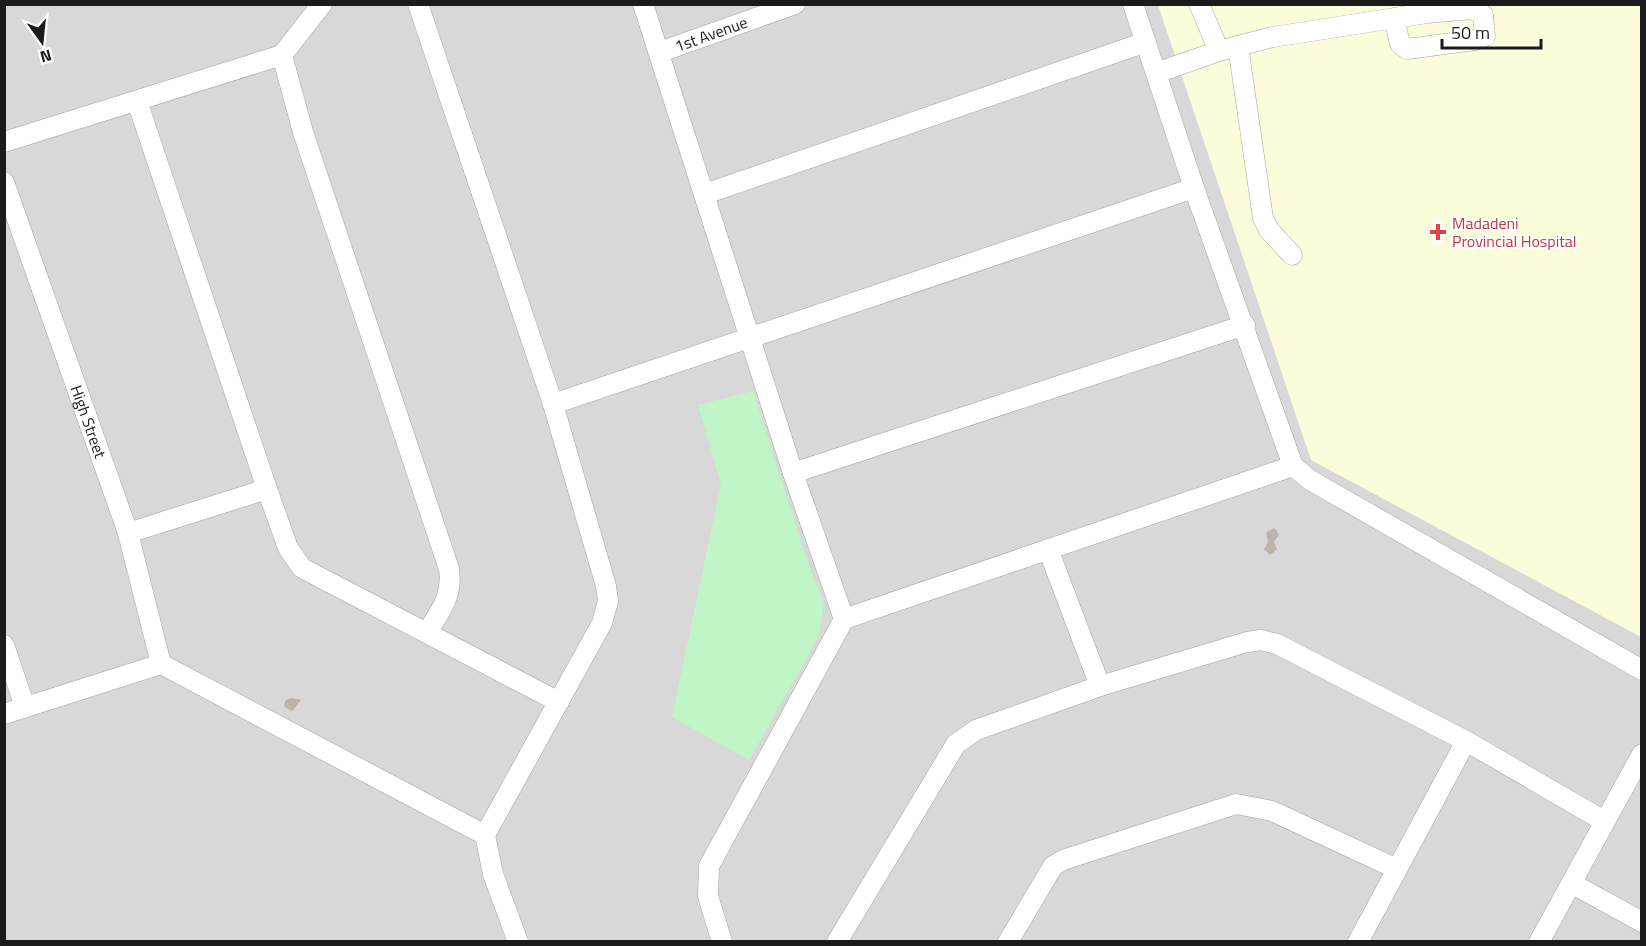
<svg xmlns="http://www.w3.org/2000/svg" width="1646" height="946" font-family="'Titillium Web',sans-serif">
<style>
.residential{fill:#d9d8d8}
.education{fill:#fafcda}
.park{fill:#bff5c7}
.building{fill:#bcb5ae;stroke:#bcb1a5;stroke-width:1.5}
.lines{fill:none;stroke-linecap:round;stroke-linejoin:round}
.minor-casing{stroke:#a2a2a2;stroke-width:21}
.minor{stroke:#fff;stroke-width:20}
.health-dot{fill:#e0444e;stroke:#fff;stroke-width:2}
.labels{text-anchor:middle;dominant-baseline:central;stroke-width:4.5;stroke-linejoin:round;paint-order:stroke}
.street-label{font-size:16px;fill:#1b1b1b;stroke:#fff}
.health-label{font-size:16px;fill:#be3a42;stroke:#fff;text-anchor:start}
</style>
<rect width="100%" height="100%" fill="#ece9e1"/>
<rect class="residential" x="5" y="5" width="1636" height="936"/>
<path class="education" d="M 1158,5 L 1641,5 L 1641,637 L 1311,460 Z"/>
<path class="park" d="M 753,391 L 809,566 L 824,604 L 818,638 L 749,760 L 672,717 L 721,484 L 698,405 Z"/>
<g class="building">
<path d="M 1274,529 L 1278,535 L 1273,542 L 1276,549 L 1270,554 L 1265,549 L 1269,542 L 1267,533 Z"/>
<path d="M 291,699 L 300,700 L 292,710 L 285,706 L 286,701 Z"/>
</g>
<g class="lines">
<g class="minor-casing">
<g id="minor">
<path d="M 418,4 L 553,404 L 606,586 L 608,601 L 602,623 L 485,835 L 493,874 L 518,942"/>
<path d="M 643,4 L 793,473 L 844,619"/>
<path d="M 1133,4 L 1194,188 L 1293,466 L 1310,480 L 1642,670"/>
<path d="M 1199,4 L 1219,51 L 1273,37 L 1427,13 L 1472,9 L 1483,15 L 1485,36 L 1475,40 L 1407,49 L 1400,44 L 1394,18"/>
<path d="M 1238,46 L 1263,218 L 1269,230 L 1292,255"/>
<path id="s1" d="M 660,52 L 795,4"/>
<path d="M 282,55 L 322,4"/>
<path d="M 1156,73 L 1219,51"/>
<path d="M 137,101 L 267,489 L 288,548 L 302,568 L 559,702"/>
<path d="M 4,142 L 282,55 L 303,132 L 449,569 C 453,595 441,610 428,631"/>
<path id="s2" d="M 4,182 L 128,533 L 161,664"/>
<path d="M 705,194 L 1146,42"/>
<path d="M 553,404 L 1194,188"/>
<path d="M 793,473 L 1245,325"/>
<path d="M 128,533 L 267,489"/>
<path d="M 1048,549 L 1100,686"/>
<path d="M 4,645 L 25,707"/>
<path d="M 4,714 L 161,664 L 485,835"/>
<path d="M 1571,883 L 1642,922"/>
<path d="M 722,942 L 708,896 L 709,866 L 844,619 L 1293,466"/>
<path d="M 837,942 L 956,744 L 976,730 L 1100,686 L 1247,642 L 1261,640 L 1277,644 L 1466,741 L 1604,821"/>
<path d="M 1008,942 L 1053,866 L 1063,860 L 1236,804 L 1272,811 L 1397,869"/>
<path d="M 1358,942 L 1466,741"/>
<path d="M 1539,942 L 1642,754"/>
</g>
</g>
<use href="#minor" class="minor"/>
</g>
<path class="health-dot" d="M1435 223h6v6h6v6h-6v6h-6v-6h-6v-6h6z"/>
<g class="labels">
<g class="street-label">
<text stroke="none"><textPath href="#s1" startOffset="54">1st Avenue</textPath></text>
<text stroke="none"><textPath href="#s2" startOffset="254">High Street</textPath></text>
</g>
<g class="health-label">
<text x="1452" y="223">Madadeni<tspan x="1452" dy="18">Provincial Hospital</tspan></text>
</g>
</g>
<rect width="1646" height="946" fill="none" stroke="#1b1b1b" stroke-width="12"/>
<g transform="translate(42 42) rotate(165)" stroke="#ffffff" stroke-width="4.5" paint-order="stroke">
<path d="M0-4.5L10 22L0 15L-10 22Z" fill="#1b1b1b"/>
<text y="-9" font-size="16" font-weight="bold" text-anchor="middle" fill="#1b1b1b">N</text>
</g>
<path d="M1442 39v9h99v-9" fill="none" stroke="#1b1b1b" stroke-width="3"/>
<text x="1451" y="39" font-size="18" fill="#1b1b1b" stroke="#ffffff" stroke-width="4.5" paint-order="stroke">50 m</text>
</svg>
